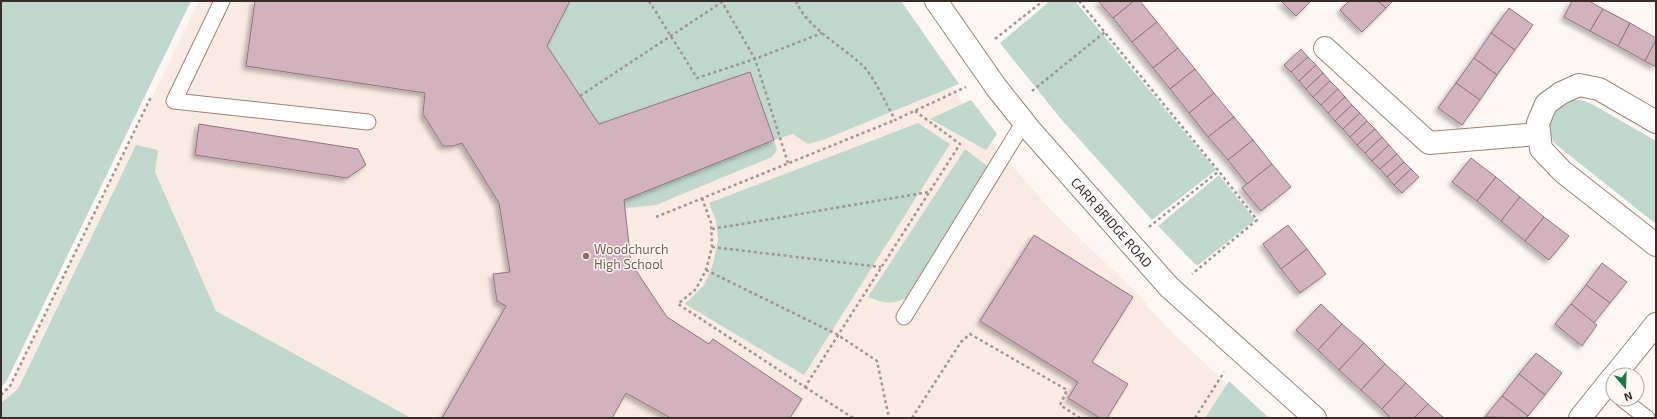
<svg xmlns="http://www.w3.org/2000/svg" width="1657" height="419" font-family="'Exo 2',sans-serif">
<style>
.built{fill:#faebe2}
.green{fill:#c0d7cb}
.building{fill:#d2b2bd;stroke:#92747f;filter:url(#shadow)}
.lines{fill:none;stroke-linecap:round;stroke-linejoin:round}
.service-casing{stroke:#9c8372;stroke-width:17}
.minor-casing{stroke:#9c8372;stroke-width:24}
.path{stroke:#9e9690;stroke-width:2.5;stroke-dasharray:3 3;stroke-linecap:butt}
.service{stroke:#fff;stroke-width:15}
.minor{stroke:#fff;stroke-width:22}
.education-dot{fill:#8d6e63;stroke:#fdf7f3;stroke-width:1.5}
.labels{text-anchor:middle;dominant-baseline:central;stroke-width:3;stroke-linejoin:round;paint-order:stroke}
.street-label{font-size:13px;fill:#382d26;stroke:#fdf7f3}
.education-label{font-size:13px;fill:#785e54;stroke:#fdf7f3;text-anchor:start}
</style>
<defs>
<filter id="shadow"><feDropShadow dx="-3.5" dy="3.5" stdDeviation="2" flood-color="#0004"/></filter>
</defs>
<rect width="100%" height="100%" fill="#fdf7f3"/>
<path class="built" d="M 199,1 L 896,1 L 984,136 L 985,135 L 1050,209 L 1148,304 L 1147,306 L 1179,339 L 1264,418 L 1,418 L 1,394 L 9,388 Z"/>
<g class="green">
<path d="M 1,1 L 191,1 L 6,382 L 1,387 Z"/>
<path d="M 570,1 L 901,1 L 959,84 L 823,140 L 808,144 L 793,134 L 774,140 L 777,150 L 772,157 L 656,205 L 625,208 L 624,200 L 774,140 L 750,72 L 599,124 L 547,46 Z"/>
<path d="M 1050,1 L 1075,1 L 1216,170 L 1152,220 L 1061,119 L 1000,43 Z"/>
<path d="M 971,100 L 997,134 L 986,150 L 930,119 Z"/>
<path d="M 1572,100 L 1581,100 L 1590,103 L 1656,141 L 1656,224 L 1554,143 C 1545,124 1550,108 1572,100 Z"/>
<path d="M 918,123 L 950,144 L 804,375 L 685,304 L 705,284 L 713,264 L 718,239 L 716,221 L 709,203 Z"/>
<path d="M 136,145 L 158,150 L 155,172 L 216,311 L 411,418 L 1,418 L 1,403 L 18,389 Z"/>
<path d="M 965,149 L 987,166 L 907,297 C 890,306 885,303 868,297 Z"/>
<path d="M 1219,175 L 1255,220 L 1197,266 L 1158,226 Z"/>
<path d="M 1229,381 L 1269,418 L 1205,418 Z"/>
</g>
<g class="building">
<path d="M 255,1 L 570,1 L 547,46 L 599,124 L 750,72 L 774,140 L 624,200 L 631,263 L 667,317 L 709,344 L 713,339 L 802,399 L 790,418 L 667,418 L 669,417 L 626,393 L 612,418 L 442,418 L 506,306 L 497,301 L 493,274 L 510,272 L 499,203 L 462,143 L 453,146 L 443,146 L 423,114 L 425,93 L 246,66 Z"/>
<path d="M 1098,1 L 1134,1 L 1113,18 Z"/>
<path d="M 1134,1 L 1140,1 L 1157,22 L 1132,42 L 1113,18 Z"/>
<path d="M 1281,1 L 1311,1 L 1296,16 Z"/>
<path d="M 1349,1 L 1378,1 L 1386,8 L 1362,32 L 1340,10 Z"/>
<path d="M 1378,1 L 1393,1 L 1386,8 Z"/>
<path d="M 1572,1 L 1589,1 L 1603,9 L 1590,31 L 1564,17 Z"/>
<path d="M 1509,8 L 1533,25 L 1515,50 L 1491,33 Z"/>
<path d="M 1603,9 L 1630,23 L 1618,46 L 1590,31 Z"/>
<path d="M 1157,22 L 1178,48 L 1153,68 L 1132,42 Z"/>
<path d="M 1630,23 L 1656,38 L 1656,40 L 1645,61 L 1618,46 Z"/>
<path d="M 1491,33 L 1515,50 L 1497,75 L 1474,58 Z"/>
<path d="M 1656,40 L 1656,67 L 1645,61 Z"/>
<path d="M 1178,48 L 1195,69 L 1170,89 L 1153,68 Z"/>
<path d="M 1301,49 L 1308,57 L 1291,72 L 1284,65 Z"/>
<path d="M 1308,57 L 1316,65 L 1299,81 L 1291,72 Z"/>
<path d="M 1474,58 L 1497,75 L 1480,100 L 1456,83 Z"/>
<path d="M 1316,65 L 1323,73 L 1306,89 L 1299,81 Z"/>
<path d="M 1195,69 L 1214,93 L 1189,113 L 1170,89 Z"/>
<path d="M 1323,73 L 1330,81 L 1313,97 L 1306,89 Z"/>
<path d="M 1330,81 L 1338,89 L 1321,105 L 1313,97 Z"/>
<path d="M 1456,83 L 1480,100 L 1462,125 L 1438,108 Z"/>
<path d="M 1338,89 L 1345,97 L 1328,113 L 1321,105 Z"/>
<path d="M 1214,93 L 1234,117 L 1208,137 L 1189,113 Z"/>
<path d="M 1345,97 L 1352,105 L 1335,121 L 1328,113 Z"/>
<path d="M 1352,105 L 1360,113 L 1343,129 L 1335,121 Z"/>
<path d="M 1360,113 L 1367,121 L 1350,137 L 1343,129 Z"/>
<path d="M 1234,117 L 1253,140 L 1228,160 L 1208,137 Z"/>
<path d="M 1367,121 L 1375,129 L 1357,145 L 1350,137 Z"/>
<path d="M 199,124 L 358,149 L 366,165 L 347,178 L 195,155 Z"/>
<path d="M 1375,129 L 1382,137 L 1365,153 L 1357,145 Z"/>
<path d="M 1382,137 L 1389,145 L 1372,161 L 1365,153 Z"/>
<path d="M 1253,140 L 1272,164 L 1247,184 L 1228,160 Z"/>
<path d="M 1389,145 L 1397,154 L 1380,169 L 1372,161 Z"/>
<path d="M 1397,154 L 1404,162 L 1387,177 L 1380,169 Z"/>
<path d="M 1471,158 L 1496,177 L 1477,201 L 1452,182 Z"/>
<path d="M 1404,162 L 1411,169 L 1394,185 L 1387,177 Z"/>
<path d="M 1272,164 L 1291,187 L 1261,211 L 1242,188 Z"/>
<path d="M 1411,169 L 1419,177 L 1402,193 L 1394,185 Z"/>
<path d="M 1496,177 L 1520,197 L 1501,221 L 1477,201 Z"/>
<path d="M 1520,197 L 1544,217 L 1525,241 L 1501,221 Z"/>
<path d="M 1544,217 L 1569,236 L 1549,260 L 1525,241 Z"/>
<path d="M 1288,225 L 1307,249 L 1281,269 L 1263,244 Z"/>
<path d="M 1034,235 L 1133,297 L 1092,362 L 1128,384 L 1107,418 L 1100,418 L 1068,398 L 1078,382 L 980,321 Z"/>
<path d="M 1307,249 L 1326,274 L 1300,293 L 1281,269 Z"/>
<path d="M 1602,263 L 1627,282 L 1610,303 L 1586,285 Z"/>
<path d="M 1586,285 L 1610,303 L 1594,323 L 1571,304 Z"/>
<path d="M 1321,304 L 1342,324 L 1318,350 L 1296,330 Z"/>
<path d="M 1571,304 L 1597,325 L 1582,346 L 1555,324 Z"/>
<path d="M 1342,324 L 1364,343 L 1339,370 L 1318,350 Z"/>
<path d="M 1364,343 L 1385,364 L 1361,390 L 1339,370 Z"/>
<path d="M 1536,353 L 1562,373 L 1545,395 L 1519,374 Z"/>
<path d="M 1385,364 L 1406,383 L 1382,409 L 1361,390 Z"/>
<path d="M 1519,374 L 1545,395 L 1528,416 L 1502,396 Z"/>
<path d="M 1406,383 L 1428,404 L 1414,418 L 1391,418 L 1382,409 Z"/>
<path d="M 1502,396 L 1528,416 L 1526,418 L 1485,417 Z"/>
<path d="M 1428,404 L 1444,418 L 1414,418 Z"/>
</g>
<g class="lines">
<g class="service-casing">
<g id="service">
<path d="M 222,1 L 174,101 L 368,122"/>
<path d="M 904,317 L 1024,122"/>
<path d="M 1622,399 L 1647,418"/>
</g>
</g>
<g class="minor-casing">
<g id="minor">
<path id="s1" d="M 936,1 L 996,87 L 1031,131 L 1169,287 L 1315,418"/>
<path d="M 1325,48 L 1429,143 L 1539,134"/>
<path d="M 1656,122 L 1599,89 L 1579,85 L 1561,93 L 1546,104 L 1538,123 L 1541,149 L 1563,172 L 1656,245"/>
<path d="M 1615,375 L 1656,324"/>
<path d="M 1580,418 L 1613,377"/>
</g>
</g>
<g class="path">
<path d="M 649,1 L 697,78 L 755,59 L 788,163"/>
<path d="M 796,1 C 807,29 845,47 866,69 C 875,80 888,107 895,120 L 966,87"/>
<path d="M 1079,1 L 1221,174 L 1257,220 L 1192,274"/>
<path d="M 995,39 L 1043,1"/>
<path d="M 1032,91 L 1105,32"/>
<path d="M 580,96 L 722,2 L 755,59 L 822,33"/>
<path d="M 702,198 L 711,223 L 712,247 L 706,270 L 696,289 L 678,304 L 805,387 L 960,144 L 915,111"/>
<path d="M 656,217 L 895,120"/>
<path d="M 1149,227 L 1219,171"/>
<path d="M 712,229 L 929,192"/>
<path d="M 712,247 L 881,267"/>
<path d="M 706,270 L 838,335 L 877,361 L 889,418"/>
<path d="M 805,387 L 853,418"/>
<path d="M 1,395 L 10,386 L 151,97"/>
<path d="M 912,418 L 961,342 L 970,334 L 1067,390 L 1060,405 L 1080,418"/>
<path d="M 1195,418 L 1224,372"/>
</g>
<use href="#service" class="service"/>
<use href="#minor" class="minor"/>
</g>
<circle class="education-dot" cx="586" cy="256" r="4"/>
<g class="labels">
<g class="street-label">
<text stroke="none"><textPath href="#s1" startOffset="283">CARR BRIDGE ROAD</textPath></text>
</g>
<g class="education-label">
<text x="594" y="249">Woodchurch<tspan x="594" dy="15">High School</tspan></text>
</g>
</g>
<rect width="1657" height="419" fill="none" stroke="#382d26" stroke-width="4"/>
<g transform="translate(1625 387) rotate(161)"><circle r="19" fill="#fdf7f3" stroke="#aea6a1"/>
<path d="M0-3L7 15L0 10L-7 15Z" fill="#1e7649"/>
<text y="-6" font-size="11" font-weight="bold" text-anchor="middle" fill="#382d26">N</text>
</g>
</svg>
